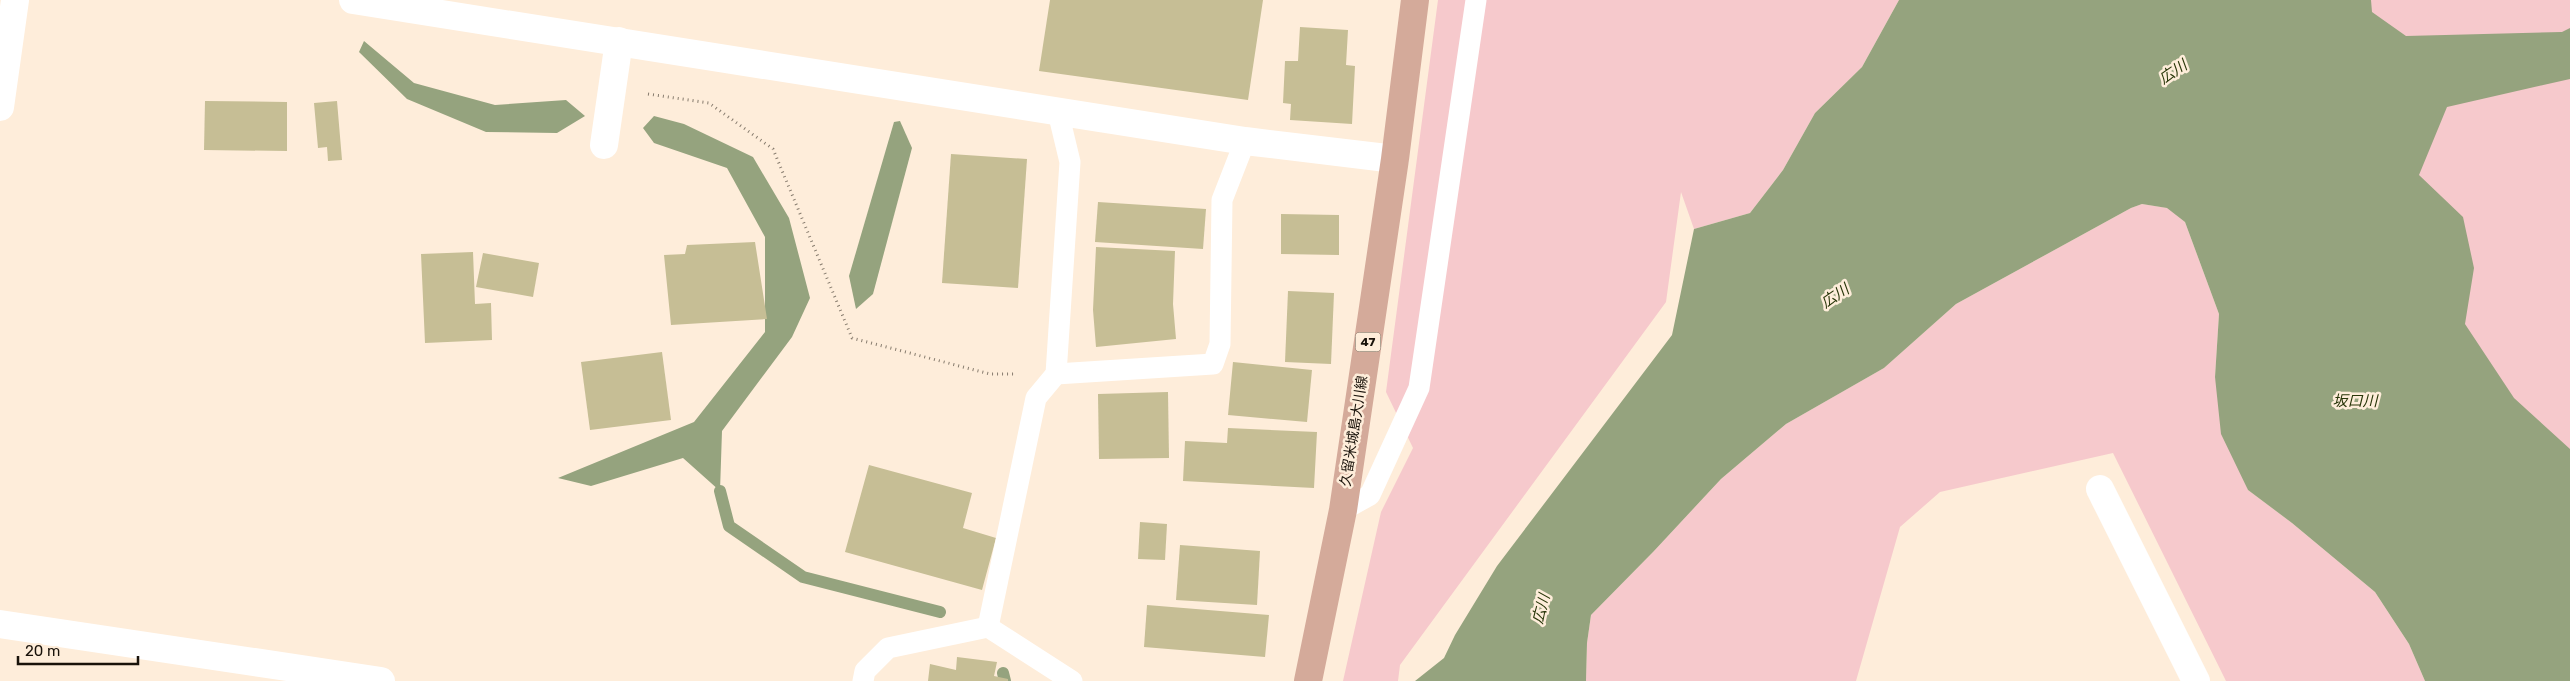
<svg xmlns="http://www.w3.org/2000/svg" width="2570" height="681" font-family="Rubik,'Noto Sans JP',sans-serif">
<style>
.green{fill:#f6c9cc}
.water{fill:#95a37e}
.lines{fill:none;stroke-linecap:round;stroke-linejoin:round}
.stream{stroke:#95a37e;stroke-width:12}
.building{fill:#c6be95}
.path{stroke:#877c6e;stroke-width:3;stroke-dasharray:1 4;stroke-linecap:butt}
.service{stroke:#fff;stroke-width:21}
.minor{stroke:#fff;stroke-width:28}
.tertiary{stroke:#fff;stroke-width:28}
.primary{stroke:#d4aa9a;stroke-width:28}
.labels{text-anchor:middle;dominant-baseline:central;stroke-width:5;stroke-linejoin:round;paint-order:stroke}
.shield{fill:#feedda;stroke:#5e5448;stroke-width:1}
.shield-label{font-size:12px;font-weight:bold;fill:#19120a}
.street-label{font-size:14px;fill:#19120a;stroke:#feedda}
.water-label{font-size:15px;font-style:italic;fill:#283609;stroke:#feedda}
</style>
<rect width="100%" height="100%" fill="#feedda"/>
<g class="green">
<path d="M 1438,0 L 1899,0 L 1862,67 L 1815,113 L 1783,170 L 1750,213 L 1694,229 L 1681,192 L 1666,302 L 1400,665 L 1398,681 L 1343,681 L 1381,512 L 1413,448 L 1386,392 Z"/>
<path d="M 2323,0 L 2570,0 L 2570,578 Z"/>
<path d="M 2142,204 L 2168,208 L 2185,222 L 2219,314 L 2215,377 L 2248,490 L 2292,523 L 2375,592 L 2409,644 L 2425,681 L 2226,681 L 2113,453 L 1940,492 L 1900,527 L 1856,681 L 1586,681 L 1587,643 L 1591,615 L 1654,551 L 1721,479 L 1786,424 L 1884,368 L 1956,304 L 2131,208 Z"/>
</g>
<g class="water">
<path d="M 1899,0 L 2371,0 L 2372,12 L 2406,36 L 2562,32 L 2570,28 L 2570,79 L 2447,107 L 2419,175 L 2463,217 L 2474,268 L 2465,324 L 2514,398 L 2570,449 L 2570,681 L 2425,681 L 2409,644 L 2375,592 L 2292,523 L 2248,490 L 2221,434 L 2215,377 L 2219,314 L 2185,222 L 2167,208 L 2142,204 L 2131,208 L 1956,304 L 1884,368 L 1786,424 L 1721,479 L 1654,551 L 1591,615 L 1587,643 L 1586,681 L 1415,681 L 1444,658 L 1455,635 L 1497,566 L 1672,335 L 1694,229 L 1750,213 L 1783,170 L 1815,113 L 1862,67 Z"/>
<path d="M 364,41 L 414,83 L 495,105 L 566,100 L 585,116 L 557,133 L 486,132 L 407,99 L 359,52 Z"/>
<path d="M 654,116 L 684,124 L 753,157 L 789,218 L 810,298 L 792,337 L 722,431 L 720,491 L 683,458 L 591,486 L 558,478 L 694,422 L 765,332 L 765,237 L 727,168 L 654,143 L 643,128 Z"/>
<path d="M 900,121 L 912,148 L 873,294 L 856,309 L 849,276 L 894,122 Z"/>
</g>
<g class="lines">
<g class="stream">
<path d="M 720,491 L 729,526 L 803,577 L 940,612"/>
<path d="M 1003,673 L 1005,681"/>
</g>
</g>
<g class="building">
<path d="M 1050,0 L 1263,0 L 1248,100 L 1039,71 Z"/>
<path d="M 1300,27 L 1348,30 L 1346,65 L 1355,66 L 1352,124 L 1290,120 L 1291,104 L 1283,103 L 1285,61 L 1298,61 Z"/>
<path d="M 205,101 L 287,102 L 287,151 L 204,150 Z"/>
<path d="M 337,101 L 342,160 L 328,161 L 327,147 L 318,148 L 314,103 Z"/>
<path d="M 951,154 L 1027,159 L 1018,288 L 942,283 Z"/>
<path d="M 1098,202 L 1206,209 L 1203,249 L 1095,242 Z"/>
<path d="M 1281,214 L 1339,215 L 1339,255 L 1281,254 Z"/>
<path d="M 755,242 L 767,319 L 671,325 L 664,255 L 685,254 L 687,245 Z"/>
<path d="M 1096,247 L 1175,251 L 1173,304 L 1176,339 L 1096,347 L 1093,310 Z"/>
<path d="M 473,252 L 475,304 L 491,303 L 492,340 L 425,343 L 421,254 Z"/>
<path d="M 483,253 L 539,263 L 533,297 L 476,287 Z"/>
<path d="M 1288,291 L 1334,293 L 1331,364 L 1285,362 Z"/>
<path d="M 662,352 L 671,420 L 590,430 L 581,362 Z"/>
<path d="M 1233,362 L 1312,370 L 1307,422 L 1228,415 Z"/>
<path d="M 1168,392 L 1169,458 L 1099,459 L 1098,394 Z"/>
<path d="M 1228,428 L 1317,432 L 1314,488 L 1183,481 L 1185,441 L 1227,443 Z"/>
<path d="M 869,465 L 972,493 L 963,528 L 996,538 L 982,590 L 845,552 Z"/>
<path d="M 1140,522 L 1167,524 L 1165,560 L 1138,559 Z"/>
<path d="M 1180,545 L 1260,551 L 1257,605 L 1176,600 Z"/>
<path d="M 1147,605 L 1269,615 L 1265,657 L 1144,647 Z"/>
<path d="M 957,657 L 997,662 L 994,676 L 1008,679 L 1008,681 L 928,681 L 930,664 L 956,670 Z"/>
</g>
<g class="lines">
<path class="path" d="M 648,94 L 709,103 L 773,149 L 852,338 L 990,374 L 1015,374"/>
<g class="service">
<path d="M 1056,374 L 1070,162 L 1058,112"/>
<path d="M 1343,510 L 1370,495 L 1419,388 L 1476,0"/>
<path d="M 988,627 L 1072,681"/>
<path d="M 863,681 L 865,671 L 888,648 L 988,627 L 1036,398 L 1056,374 L 1213,364 L 1220,344 L 1222,200 L 1245,141"/>
</g>
<g class="minor">
<path d="M 0,107 L 15,0"/>
<path d="M 604,145 L 619,41"/>
<path d="M 2100,489 L 2196,681"/>
<path d="M 0,624 L 381,681"/>
</g>
<path class="tertiary" d="M 353,0 L 1245,141 L 1395,159"/>
<path class="primary" d="M 1308,681 L 1343,510 L 1395,159 L 1415,0"/>
</g>
<g class="labels">
<rect class="shield" x="1355.5" y="332.5" width="25" height="19" rx="4"/>
<g class="shield-label">
<text x="1368" y="342">47</text>
</g>
<g class="street-label">
<text transform="translate(1354 431) rotate(-81)">久留米城島大川線</text>
</g>
<g class="water-label">
<text transform="translate(2173 72) rotate(-34)">広川</text>
<text transform="translate(1835 296) rotate(-34)">広川</text>
<text x="2355" y="401">坂口川</text>
<text transform="translate(1541 609) rotate(-75)">広川</text>
</g>
</g>
<path d="M18 656v8h120v-8" fill="none" stroke="#19120a" stroke-width="2.5"/>
<text x="25" y="656" font-size="15" fill="#19120a" stroke="#feedda" stroke-width="4" paint-order="stroke">20 m</text>
</svg>
